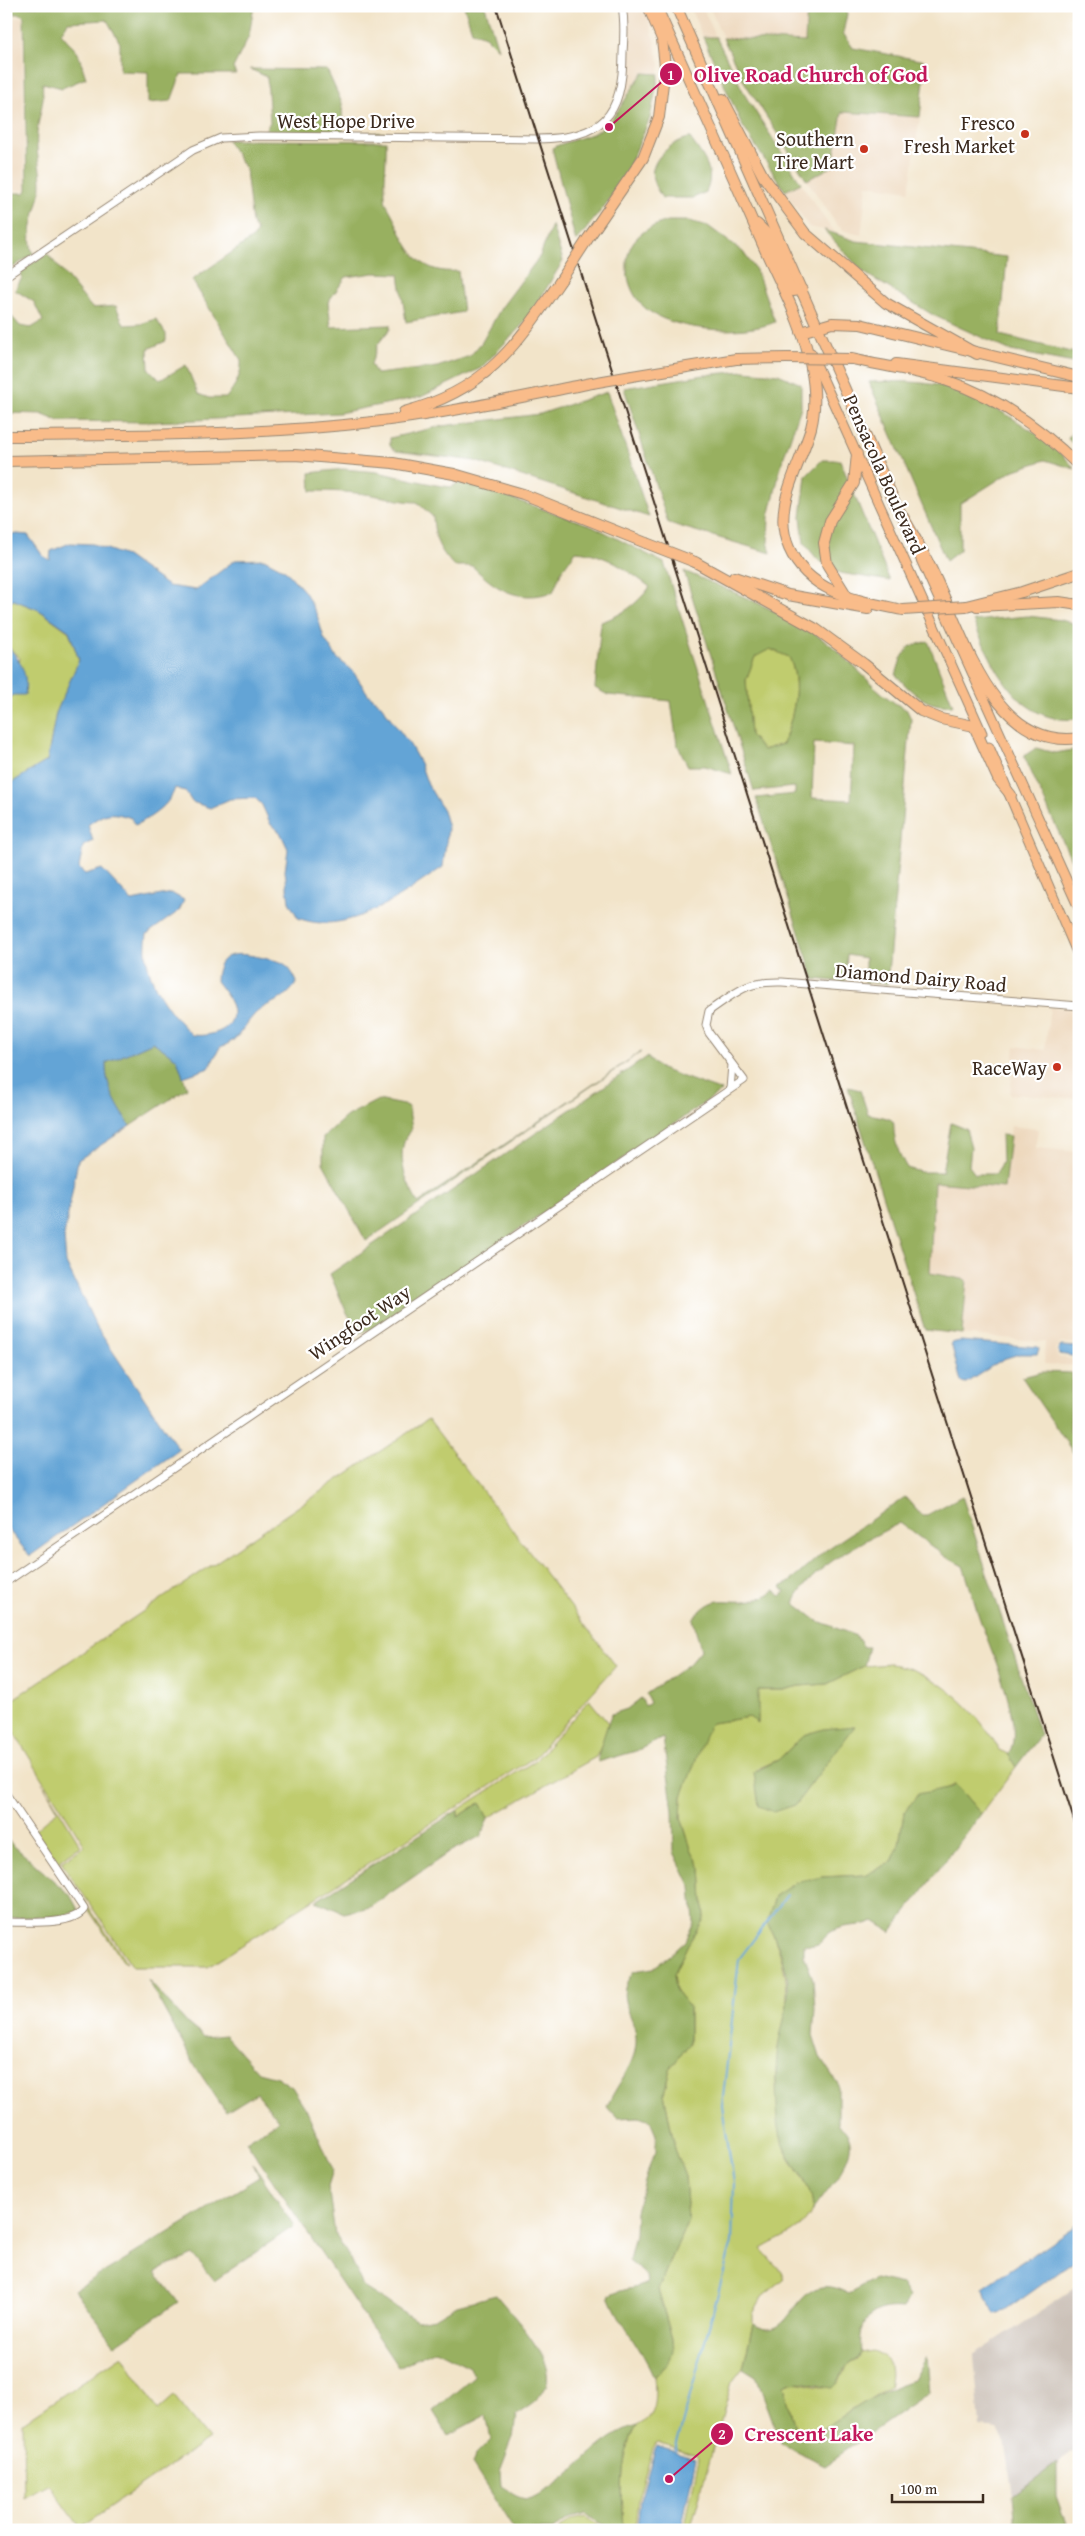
<svg xmlns="http://www.w3.org/2000/svg" width="1085" height="2536" font-family="'Gentium Book Plus',serif">
<style>
.built{fill:#edd7bb}
.industrial{fill:#ccc2b9}
.green{fill:#c0cc6e;stroke:#7e7b46;fill-rule:evenodd}
.forest{fill:#98b061;stroke:#6a6d40;fill-rule:evenodd}
.water{fill:#63a4d6;stroke:#4f677a}
.lines{fill:none;stroke-linecap:round;stroke-linejoin:round}
.stream{stroke:#63a4d6;stroke-width:2}
.minor-casing{stroke:#968774;stroke-width:9}
.major-casing{stroke:#968774;stroke-width:11}
.highway-casing{stroke:#968774;stroke-width:12}
.minor{stroke:#fff;stroke-width:7}
.major{stroke:#f9bc8a;stroke-width:9}
.highway{stroke:#f9bc8a;stroke-width:10}
.rail{stroke:#3b2a1e;stroke-width:2}
.highway-bridge-casing{stroke:#968774;stroke-width:12;stroke-linecap:butt}
.highway-bridge{stroke:#f9bc8a;stroke-width:10}
.poi-dot{fill:#c8321e;stroke:#fff;stroke-width:2}
.labels{text-anchor:middle;dominant-baseline:central;stroke-width:4.5;stroke-linejoin:round;paint-order:stroke}
.street-label{font-size:20px;fill:#3b2a1e;stroke:#fff}
.poi-label{font-size:20px;fill:#3b2a1e;stroke:#fff;text-anchor:end}
.leader{fill:none;stroke:#c2185b;stroke-width:2}
.callout-dot{fill:#c2185b;stroke:#fff;stroke-width:2}
.mark-label{font-size:15px;text-anchor:middle;font-weight:bold;fill:#fff}
.callout-label{font-size:21px;text-anchor:middle;font-weight:bold;fill:#c2185b;stroke:#fff;stroke-width:4.5;stroke-linejoin:round;paint-order:stroke}
</style>
<rect width="100%" height="100%" fill="#fff"/>
<filter id="ink" filterUnits="userSpaceOnUse"><feTurbulence type="fractalNoise" baseFrequency=".02" numOctaves="2"/><feDisplacementMap in="SourceGraphic" scale="10" xChannelSelector="R" yChannelSelector="G"/><feConvolveMatrix kernelMatrix="1 2 1 2 8 2 1 2 1" color-interpolation-filters="sRGB"/></filter>
<filter id="wash" filterUnits="userSpaceOnUse"><feTurbulence type="fractalNoise" baseFrequency=".0096" numOctaves="4" result="noise"/><feDisplacementMap in="SourceGraphic" scale="20" xChannelSelector="R" yChannelSelector="G"/><feGaussianBlur stdDeviation="1.12" result="paint"/><feColorMatrix in="noise" values="0 0 0 0 0 0 0 0 0 0 0 0 0 0 0 0 0 1.4 0 .05"/><feComposite in="paint" operator="in"/></filter>
<g filter="url(#wash)">
<rect width="100%" height="100%" fill="#f2e4c9"/>
<g class="built">
<path d="M 625,6 L 646,6 L 660,65 L 659,74 L 643,73 L 616,109 L 622,98 L 626,76 Z"/>
<path d="M 689,6 L 702,6 L 716,37 L 703,37 Z"/>
<path d="M 709,6 L 807,6 L 805,42 L 723,38 Z"/>
<path d="M 22,17 L 25,190 L 6,190 L 6,18 Z"/>
<path d="M 842,112 L 920,117 L 909,191 L 867,185 L 861,235 L 845,231 L 837,225 L 807,180 L 833,166 Z"/>
<path d="M 801,183 L 828,224 L 835,232 L 809,227 L 785,191 Z"/>
<path d="M 1050,1007 L 1079,1010 L 1079,1099 L 1010,1094 L 1015,1046 L 1045,1050 Z"/>
<path d="M 1011,1126 L 1038,1129 L 1035,1148 L 1079,1152 L 1079,1344 L 1061,1343 L 1055,1349 L 1058,1357 L 1079,1360 L 1079,1366 L 1044,1364 L 1045,1342 L 962,1334 L 967,1280 L 930,1273 L 934,1181 L 1004,1188 Z"/>
<path d="M 1072,1373 L 1079,1373 L 1079,1439 L 1070,1432 Z"/>
</g>
<path class="industrial" d="M 1079,2285 L 1079,2448 L 1013,2495 L 1003,2435 L 999,2429 L 980,2427 L 974,2355 Z"/>
<g class="green">
<path d="M 14,600 L 39,610 L 69,632 L 79,660 L 56,713 L 47,761 L 6,786 L 6,703 L 13,695 L 20,658 L 6,645 L 6,603 Z"/>
<path d="M 770,649 L 789,657 C 802,684 793,717 783,744 L 762,750 L 750,735 L 746,680 L 755,656 Z"/>
<path d="M 428,1419 L 616,1666 L 535,1757 L 208,1967 L 133,1967 L 61,1862 L 85,1846 L 6,1720 L 6,1704 Z"/>
<path d="M 890,1664 C 934,1669 980,1712 999,1750 L 1008,1754 L 1016,1767 L 981,1814 L 955,1784 L 904,1813 L 899,1844 L 892,1862 L 865,1875 L 821,1877 L 767,1922 C 782,1953 791,1982 785,2017 C 782,2039 775,2059 776,2081 C 777,2102 781,2124 784,2145 C 786,2161 819,2192 812,2210 C 804,2231 778,2238 761,2249 L 781,2271 L 784,2279 L 762,2297 L 753,2314 L 753,2324 L 743,2368 L 732,2382 L 690,2530 L 684,2530 L 699,2458 L 697,2455 L 657,2443 L 654,2445 L 638,2499 L 635,2530 L 624,2530 C 622,2493 618,2459 637,2426 C 656,2417 656,2397 654,2377 L 669,2363 L 672,2339 L 658,2290 L 688,2220 L 685,2176 L 675,2149 L 664,2093 L 670,2069 L 689,2044 L 689,2007 L 676,1991 L 674,1974 L 688,1944 L 704,1919 L 701,1868 L 691,1849 L 681,1817 L 682,1796 L 708,1726 L 712,1723 L 749,1717 L 758,1722 L 757,1690 L 783,1690 L 799,1686 L 827,1684 L 864,1666 ZM 854,1726 L 795,1805 L 759,1806 L 755,1772 L 757,1769 L 778,1760 L 804,1735 Z"/>
<path d="M 590,1699 L 590,1701 L 608,1723 L 603,1743 L 596,1757 L 488,1818 L 480,1803 L 458,1817 L 458,1810 L 536,1760 Z"/>
<path d="M 42,1782 L 81,1846 L 60,1860 L 59,1864 L 127,1963 L 123,1961 L 35,1830 L 58,1810 Z"/>
<path d="M 873,2351 C 891,2357 893,2370 889,2387 L 821,2430 L 806,2437 L 796,2432 L 784,2386 C 797,2378 810,2387 823,2387 C 828,2386 833,2384 838,2383 L 849,2364 L 857,2360 L 860,2353 Z"/>
<path d="M 122,2355 L 158,2410 L 174,2396 L 209,2439 L 80,2527 L 49,2484 L 24,2498 L 23,2422 Z"/>
<path d="M 585,2517 L 608,2530 L 558,2530 L 570,2520 Z"/>
</g>
<g class="forest">
<path d="M 12,6 L 254,6 L 249,36 L 233,68 L 236,74 L 181,74 L 171,101 L 148,103 L 148,72 L 120,71 L 120,43 L 107,20 L 68,22 L 61,33 L 78,53 L 86,78 L 62,88 L 43,83 C 42,88 43,93 43,98 C 41,115 35,130 37,148 C 38,164 43,177 40,194 C 36,213 26,234 33,254 L 6,272 L 6,193 L 25,193 L 27,190 L 24,17 L 21,14 L 12,14 Z"/>
<path d="M 464,6 L 485,6 L 498,49 L 485,36 L 472,31 Z"/>
<path d="M 807,6 L 837,6 L 848,9 L 843,33 L 853,48 L 926,61 L 920,117 L 842,112 L 833,166 L 807,180 L 743,80 L 723,38 L 805,42 Z"/>
<path d="M 703,37 L 716,37 L 746,97 L 801,183 L 785,191 L 742,125 Z"/>
<path d="M 250,69 L 327,70 L 342,103 L 343,133 L 385,133 L 264,133 L 270,122 L 267,77 Z"/>
<path d="M 643,73 L 659,74 L 650,118 L 621,185 L 576,242 L 552,148 C 570,139 591,138 606,125 C 618,114 632,87 643,73 Z"/>
<path d="M 690,138 C 703,157 716,170 706,192 L 693,198 L 662,198 C 659,192 654,186 653,179 C 648,161 673,140 690,138 Z"/>
<path d="M 227,140 L 386,141 C 387,154 383,194 386,203 C 388,207 391,212 393,216 C 407,247 418,275 458,271 L 463,312 L 406,322 L 399,274 L 374,273 L 346,277 L 328,302 L 331,327 L 390,325 L 390,329 L 378,344 L 371,364 L 376,374 L 437,367 L 470,356 L 482,342 L 501,308 L 540,256 L 552,225 L 563,261 L 527,320 L 481,368 L 421,397 L 339,413 L 154,422 L 58,421 L 41,414 L 6,413 L 6,310 L 20,326 L 31,328 L 43,321 L 34,302 L 15,290 L 22,278 L 19,272 L 47,253 L 92,308 L 116,306 L 124,325 L 141,324 L 156,319 L 166,334 L 166,341 L 148,349 L 149,369 L 160,380 L 186,365 L 198,394 L 209,398 L 226,398 C 235,386 242,375 241,360 L 192,280 L 254,237 L 257,231 L 252,223 L 246,170 Z"/>
<path d="M 668,221 L 689,221 L 708,226 L 743,252 L 756,270 L 775,322 C 743,336 677,331 649,311 C 630,298 621,268 631,246 C 638,232 654,225 668,221 Z"/>
<path d="M 824,230 L 856,241 L 1007,257 L 1000,335 L 1079,354 L 1079,364 L 1011,351 L 933,315 L 863,272 Z"/>
<path d="M 744,371 L 778,374 L 801,384 L 801,407 L 782,462 L 769,517 L 768,542 L 771,553 L 668,523 L 624,388 L 704,375 Z"/>
<path d="M 869,382 C 894,381 922,381 946,387 C 982,396 1054,440 1075,469 L 1045,460 L 1012,471 L 960,504 L 960,550 L 946,561 Z"/>
<path d="M 607,392 L 649,517 L 475,461 L 396,451 L 390,446 L 390,438 L 442,426 L 540,414 Z"/>
<path d="M 1078,421 L 1079,421 L 1079,449 L 1068,439 Z"/>
<path d="M 822,460 L 840,460 L 890,581 L 840,573 L 818,560 L 804,543 L 801,517 L 806,476 Z"/>
<path d="M 343,469 L 377,472 L 436,485 L 451,487 L 458,483 L 480,488 L 593,526 L 664,563 L 732,774 L 705,766 L 688,766 L 677,744 L 671,701 L 608,695 L 595,688 L 601,622 C 622,615 636,605 650,587 C 627,570 605,553 576,551 L 561,572 L 553,592 C 517,603 497,590 472,566 L 454,566 C 438,548 435,541 433,517 L 417,502 C 403,502 392,498 378,496 C 356,492 333,491 311,491 L 310,473 Z"/>
<path d="M 684,571 C 731,591 787,613 828,643 C 856,664 876,695 907,710 L 911,719 L 887,984 L 865,982 L 865,958 L 847,955 L 845,982 L 814,979 L 756,798 L 795,794 L 795,787 L 754,791 ZM 770,649 L 789,657 C 802,684 793,717 783,744 L 763,750 L 750,735 L 746,680 L 755,657 ZM 814,743 L 854,746 L 851,800 L 812,798 Z"/>
<path d="M 1028,616 L 1061,620 L 1079,625 L 1079,719 C 1018,726 994,667 973,621 Z"/>
<path d="M 928,641 L 953,705 C 927,708 912,693 896,675 L 901,659 L 909,647 Z"/>
<path d="M 1036,748 L 1055,753 L 1079,749 L 1079,877 L 1024,756 Z"/>
<path d="M 153,1042 L 177,1059 L 187,1088 L 130,1126 C 117,1106 105,1087 106,1063 Z"/>
<path d="M 641,1052 L 366,1241 L 323,1163 L 323,1137 L 347,1116 L 378,1100 L 408,1106 L 412,1128 C 393,1150 405,1181 418,1203 Z"/>
<path d="M 647,1057 L 661,1069 L 722,1091 L 374,1328 L 359,1333 L 346,1311 L 330,1274 Z"/>
<path d="M 848,1087 L 860,1090 L 868,1114 C 906,1121 888,1119 897,1146 C 899,1154 903,1161 907,1168 L 920,1172 L 942,1172 L 951,1123 L 966,1129 L 971,1147 L 969,1166 L 975,1174 L 996,1174 L 1002,1162 L 1001,1135 L 1010,1136 L 1004,1188 L 934,1182 L 930,1273 L 967,1280 L 962,1334 L 925,1330 Z"/>
<path d="M 1042,1372 L 1072,1373 L 1070,1432 L 1079,1439 L 1079,1461 L 1022,1377 Z"/>
<path d="M 962,1496 L 1040,1735 L 1016,1767 L 1008,1754 C 1028,1729 987,1642 978,1614 C 973,1598 969,1582 963,1566 L 946,1557 L 900,1523 C 866,1540 809,1567 794,1603 L 816,1620 L 856,1636 L 864,1647 L 869,1647 L 864,1666 L 827,1684 L 799,1686 L 783,1690 L 758,1690 L 758,1723 L 749,1717 L 712,1723 L 709,1726 L 682,1796 L 681,1818 L 691,1849 L 701,1868 L 704,1919 L 688,1944 L 674,1974 L 676,1991 L 689,2007 L 689,2044 L 670,2069 L 664,2093 L 675,2149 L 685,2176 L 688,2220 L 658,2290 L 672,2339 L 673,2350 L 669,2363 L 654,2377 C 642,2348 621,2326 609,2296 C 623,2288 633,2290 647,2283 L 646,2275 L 629,2261 L 635,2234 L 636,2212 L 651,2161 L 656,2151 L 656,2135 L 650,2121 L 639,2117 L 617,2118 L 607,2107 C 615,2086 635,2066 636,2043 C 638,2013 610,2001 634,1971 L 653,1968 L 668,1957 L 686,1941 L 694,1922 L 691,1887 L 674,1852 L 673,1811 L 663,1738 L 636,1751 L 598,1762 C 596,1757 609,1720 612,1714 L 627,1709 L 641,1698 L 645,1706 L 650,1703 L 646,1694 L 689,1664 L 701,1650 L 693,1619 C 716,1591 723,1605 753,1600 C 761,1599 769,1594 775,1590 L 780,1596 L 785,1592 L 781,1587 L 790,1582 L 826,1550 L 905,1497 L 921,1515 L 927,1515 Z"/>
<path d="M 855,1726 L 795,1805 L 774,1812 L 759,1806 L 754,1772 L 778,1760 L 804,1735 L 823,1729 Z"/>
<path d="M 955,1784 L 981,1814 L 891,1932 L 874,1921 C 861,1928 844,1923 831,1932 C 820,1939 824,1947 804,1945 L 804,1956 L 813,1979 L 815,2010 L 813,2035 L 820,2057 L 838,2084 L 838,2125 C 872,2145 826,2190 812,2211 C 816,2189 794,2168 785,2149 C 781,2141 779,2129 778,2120 C 776,2096 775,2071 778,2047 C 781,2027 789,2008 788,1987 C 787,1963 777,1943 767,1922 L 775,1896 L 795,1883 L 821,1877 L 865,1875 L 892,1862 L 899,1844 L 904,1813 L 918,1794 L 952,1787 Z"/>
<path d="M 480,1803 L 488,1818 L 481,1836 L 451,1851 L 370,1907 L 344,1913 L 316,1901 L 458,1810 L 458,1817 Z"/>
<path d="M 6,1839 L 70,1895 L 79,1911 L 62,1916 L 6,1918 Z"/>
<path d="M 148,1980 L 188,2024 L 204,2037 L 225,2035 L 258,2072 L 277,2077 L 292,2087 L 306,2109 L 333,2170 L 328,2186 L 335,2234 L 349,2257 L 363,2287 L 417,2321 L 435,2318 L 457,2305 L 496,2295 C 512,2315 556,2359 546,2386 C 541,2400 528,2407 516,2415 L 513,2437 L 500,2471 L 501,2486 C 510,2491 518,2499 529,2499 C 533,2498 539,2494 543,2492 C 577,2474 599,2436 637,2426 C 618,2459 622,2493 624,2530 L 613,2530 L 585,2514 L 569,2518 L 553,2530 L 514,2530 L 472,2464 L 476,2454 L 491,2439 L 486,2415 L 448,2435 L 433,2411 L 474,2377 L 470,2367 L 436,2350 L 398,2367 L 246,2141 L 279,2120 L 257,2093 L 226,2112 L 195,2066 Z"/>
<path d="M 253,2163 L 294,2226 L 214,2281 L 193,2255 L 155,2272 L 178,2302 L 115,2345 L 75,2290 L 259,2177 Z"/>
<path d="M 875,2279 L 902,2285 L 909,2297 L 903,2308 C 881,2306 864,2312 861,2336 C 860,2342 862,2350 859,2356 C 857,2361 852,2361 848,2365 C 842,2372 840,2382 833,2388 C 818,2387 798,2377 784,2386 L 796,2432 L 806,2437 C 844,2419 872,2392 913,2380 L 926,2356 L 929,2393 L 825,2465 L 781,2443 L 756,2376 L 743,2368 L 753,2324 C 757,2326 763,2329 768,2329 C 796,2329 799,2267 848,2293 Z"/>
<path d="M 1057,2463 L 1057,2497 L 1069,2530 L 1016,2530 L 1013,2495 Z"/>
</g>
<g class="water">
<path d="M 6,533 L 28,535 L 43,556 L 50,560 L 51,551 L 70,543 L 93,544 L 126,556 L 168,586 L 196,590 L 235,560 L 264,559 L 285,570 L 305,592 L 317,615 L 324,638 L 338,659 L 352,670 L 368,694 L 381,705 L 410,745 L 420,763 L 428,785 L 443,810 L 448,828 L 443,867 C 405,893 348,938 298,918 L 289,902 L 285,871 L 288,849 L 280,832 L 271,825 L 262,805 L 255,798 L 230,799 L 210,808 L 192,802 L 185,791 L 175,788 C 170,805 151,818 135,825 L 131,818 C 111,811 105,812 88,825 L 93,841 L 83,846 L 79,868 L 85,874 L 102,869 L 132,901 L 171,893 L 184,900 L 179,911 L 147,934 C 140,974 165,1008 192,1035 C 207,1037 233,1032 233,1013 C 233,1002 222,989 216,981 C 217,948 240,953 264,958 C 270,960 278,960 283,963 C 289,967 294,975 297,982 C 284,1004 268,1000 254,1015 C 242,1028 238,1042 220,1047 L 209,1068 L 183,1077 L 177,1059 L 153,1042 L 106,1063 C 105,1087 118,1106 130,1126 L 78,1160 L 64,1236 L 66,1263 L 97,1328 L 179,1450 L 30,1556 L 6,1527 L 6,786 L 47,761 L 56,713 L 79,660 L 69,631 L 39,610 L 14,600 L 6,603 Z"/>
<path d="M 6,645 C 21,660 28,673 25,695 L 13,695 L 6,703 Z"/>
<path d="M 960,1341 L 1038,1347 L 1039,1349 L 1037,1354 L 1019,1354 L 1003,1359 L 966,1383 L 961,1382 L 951,1343 Z"/>
<path d="M 1061,1346 L 1079,1347 L 1079,1357 L 1059,1354 L 1058,1349 Z"/>
<path d="M 1079,2223 L 1079,2258 L 1005,2311 L 996,2314 L 985,2298 L 983,2288 Z"/>
<path d="M 656,2446 L 696,2458 L 681,2530 L 637,2530 L 640,2500 Z"/>
</g>
<g class="lines">
<path class="stream" d="M 675,2451 L 732,2242 L 734,2183 L 722,2106 L 739,1959 L 787,1895"/>
</g>
</g>
<g filter="url(#ink)">
<g class="lines">
<g class="minor-casing">
<g id="minor">
<path d="M 6,276 L 193,150 L 221,138 L 259,136 L 538,139 C 602,138 623,117 623,53 C 624,37 625,22 622,6"/>
<path d="M 730,1089 L 732,1065"/>
<path d="M 6,1582 L 744,1080 L 709,1033 L 706,1025 L 709,1011 C 738,991 746,981 782,982 L 1079,1006"/>
<path d="M 6,1794 L 84,1909 C 73,1926 25,1922 6,1922"/>
</g>
</g>
<g class="major-casing">
<g id="major">
<path d="M 811,353 L 982,733"/>
<path d="M 914,544 L 1079,908"/>
<path d="M 989,747 L 1079,957"/>
</g>
</g>
<g class="highway-casing">
<g id="highway">
<path d="M 656,6 C 692,86 728,165 763,245 C 780,284 804,325 811,368 C 815,388 816,408 811,428 C 800,467 771,507 789,548 C 809,594 860,601 903,610"/>
<path d="M 676,6 L 896,505 C 913,533 928,560 941,590 C 967,646 998,750 1079,738"/>
<path d="M 723,99 L 763,176 L 805,233 L 886,303 L 977,354"/>
<path d="M 757,224 L 768,235 L 789,286 L 793,291 L 802,290"/>
<path d="M 587,240 L 643,158 L 659,117 L 665,66 L 662,39 L 648,6"/>
<path d="M 801,332 L 832,323 L 860,324 L 1079,377"/>
<path d="M 852,359 C 882,366 915,370 945,380 C 997,397 1040,427 1079,466"/>
<path d="M 896,364 L 1079,388"/>
<path d="M 632,376 L 736,359 L 787,358"/>
<path d="M 404,412 C 487,390 515,347 561,280"/>
<path d="M 6,436 C 128,435 252,436 373,422 C 446,414 520,397 592,383"/>
<path d="M 6,461 L 295,455 L 393,463 L 454,474 L 523,494 L 646,543"/>
<path d="M 695,562 L 816,629 L 864,664 L 921,711 L 941,719 L 974,726 L 998,779 L 1011,795"/>
<path d="M 734,577 L 788,595 L 868,609"/>
<path d="M 848,598 L 827,564 L 824,543 L 830,521 L 854,483 L 857,454"/>
<path d="M 966,606 L 1022,592 L 1079,573"/>
<path d="M 977,606 L 1059,602 L 1079,605"/>
</g>
</g>
<use href="#minor" class="minor"/>
<use href="#major" class="major"/>
<use href="#highway" class="highway"/>
<path class="rail" d="M 496,6 L 1079,1836"/>
<g class="highway-bridge-casing">
<g id="highway-bridge">
<path d="M 561,280 L 587,240"/>
<path d="M 787,358 L 852,359"/>
<path d="M 592,383 L 632,376"/>
<path d="M 646,543 L 695,562"/>
<path d="M 903,610 L 966,606"/>
</g>
</g>
<use href="#highway-bridge" class="highway-bridge"/>
</g>
</g>
<g class="poi-dot">
<circle cx="1025" cy="134" r="5"/>
<circle cx="864" cy="149" r="5"/>
<circle cx="1057" cy="1067" r="5"/>
</g>
<g class="labels">
<g class="street-label">
<text x="346" y="120">West Hope Drive</text>
<text transform="translate(885 474) rotate(66)">Pensacola Boulevard</text>
<text transform="translate(921 977) rotate(5)">Diamond Dairy Road</text>
<text transform="translate(359 1322) rotate(-34)">Wingfoot Way</text>
</g>
<g class="poi-label">
<text x="1015" y="122">Fresco<tspan x="1015" dy="23">Fresh Market</tspan></text>
<text x="854" y="138">Southern<tspan x="854" dy="23">Tire Mart</tspan></text>
<text x="1047" y="1067">RaceWay</text>
</g>
</g>
<path class="leader" d="M609 127L671 74M669 2479L722 2434"/>
<g class="callout-dot">
<circle cx="609" cy="127" r="5"/>
<circle cx="669" cy="2479" r="5"/>
<circle cx="671" cy="74" r="12"/>
<circle cx="722" cy="2434" r="12"/>
</g>
<g class="mark-label">
<text x="671" y="80">1</text>
<text x="722" y="2439">2</text>
</g>
<g class="callout-label">
<text x="811" y="82">Olive Road Church of God</text>
<text x="809" y="2441">Crescent Lake</text>
</g>
<rect width="1085" height="2536" fill="none" stroke="#fff" stroke-width="25"/>
<path d="M892 2494v8h91v-8" fill="none" stroke="#3b2a1e" stroke-width="2.5"/>
<text x="900" y="2494" font-size="15" fill="#3b2a1e" stroke="#ffffff" stroke-width="4" paint-order="stroke">100 m</text>
</svg>
